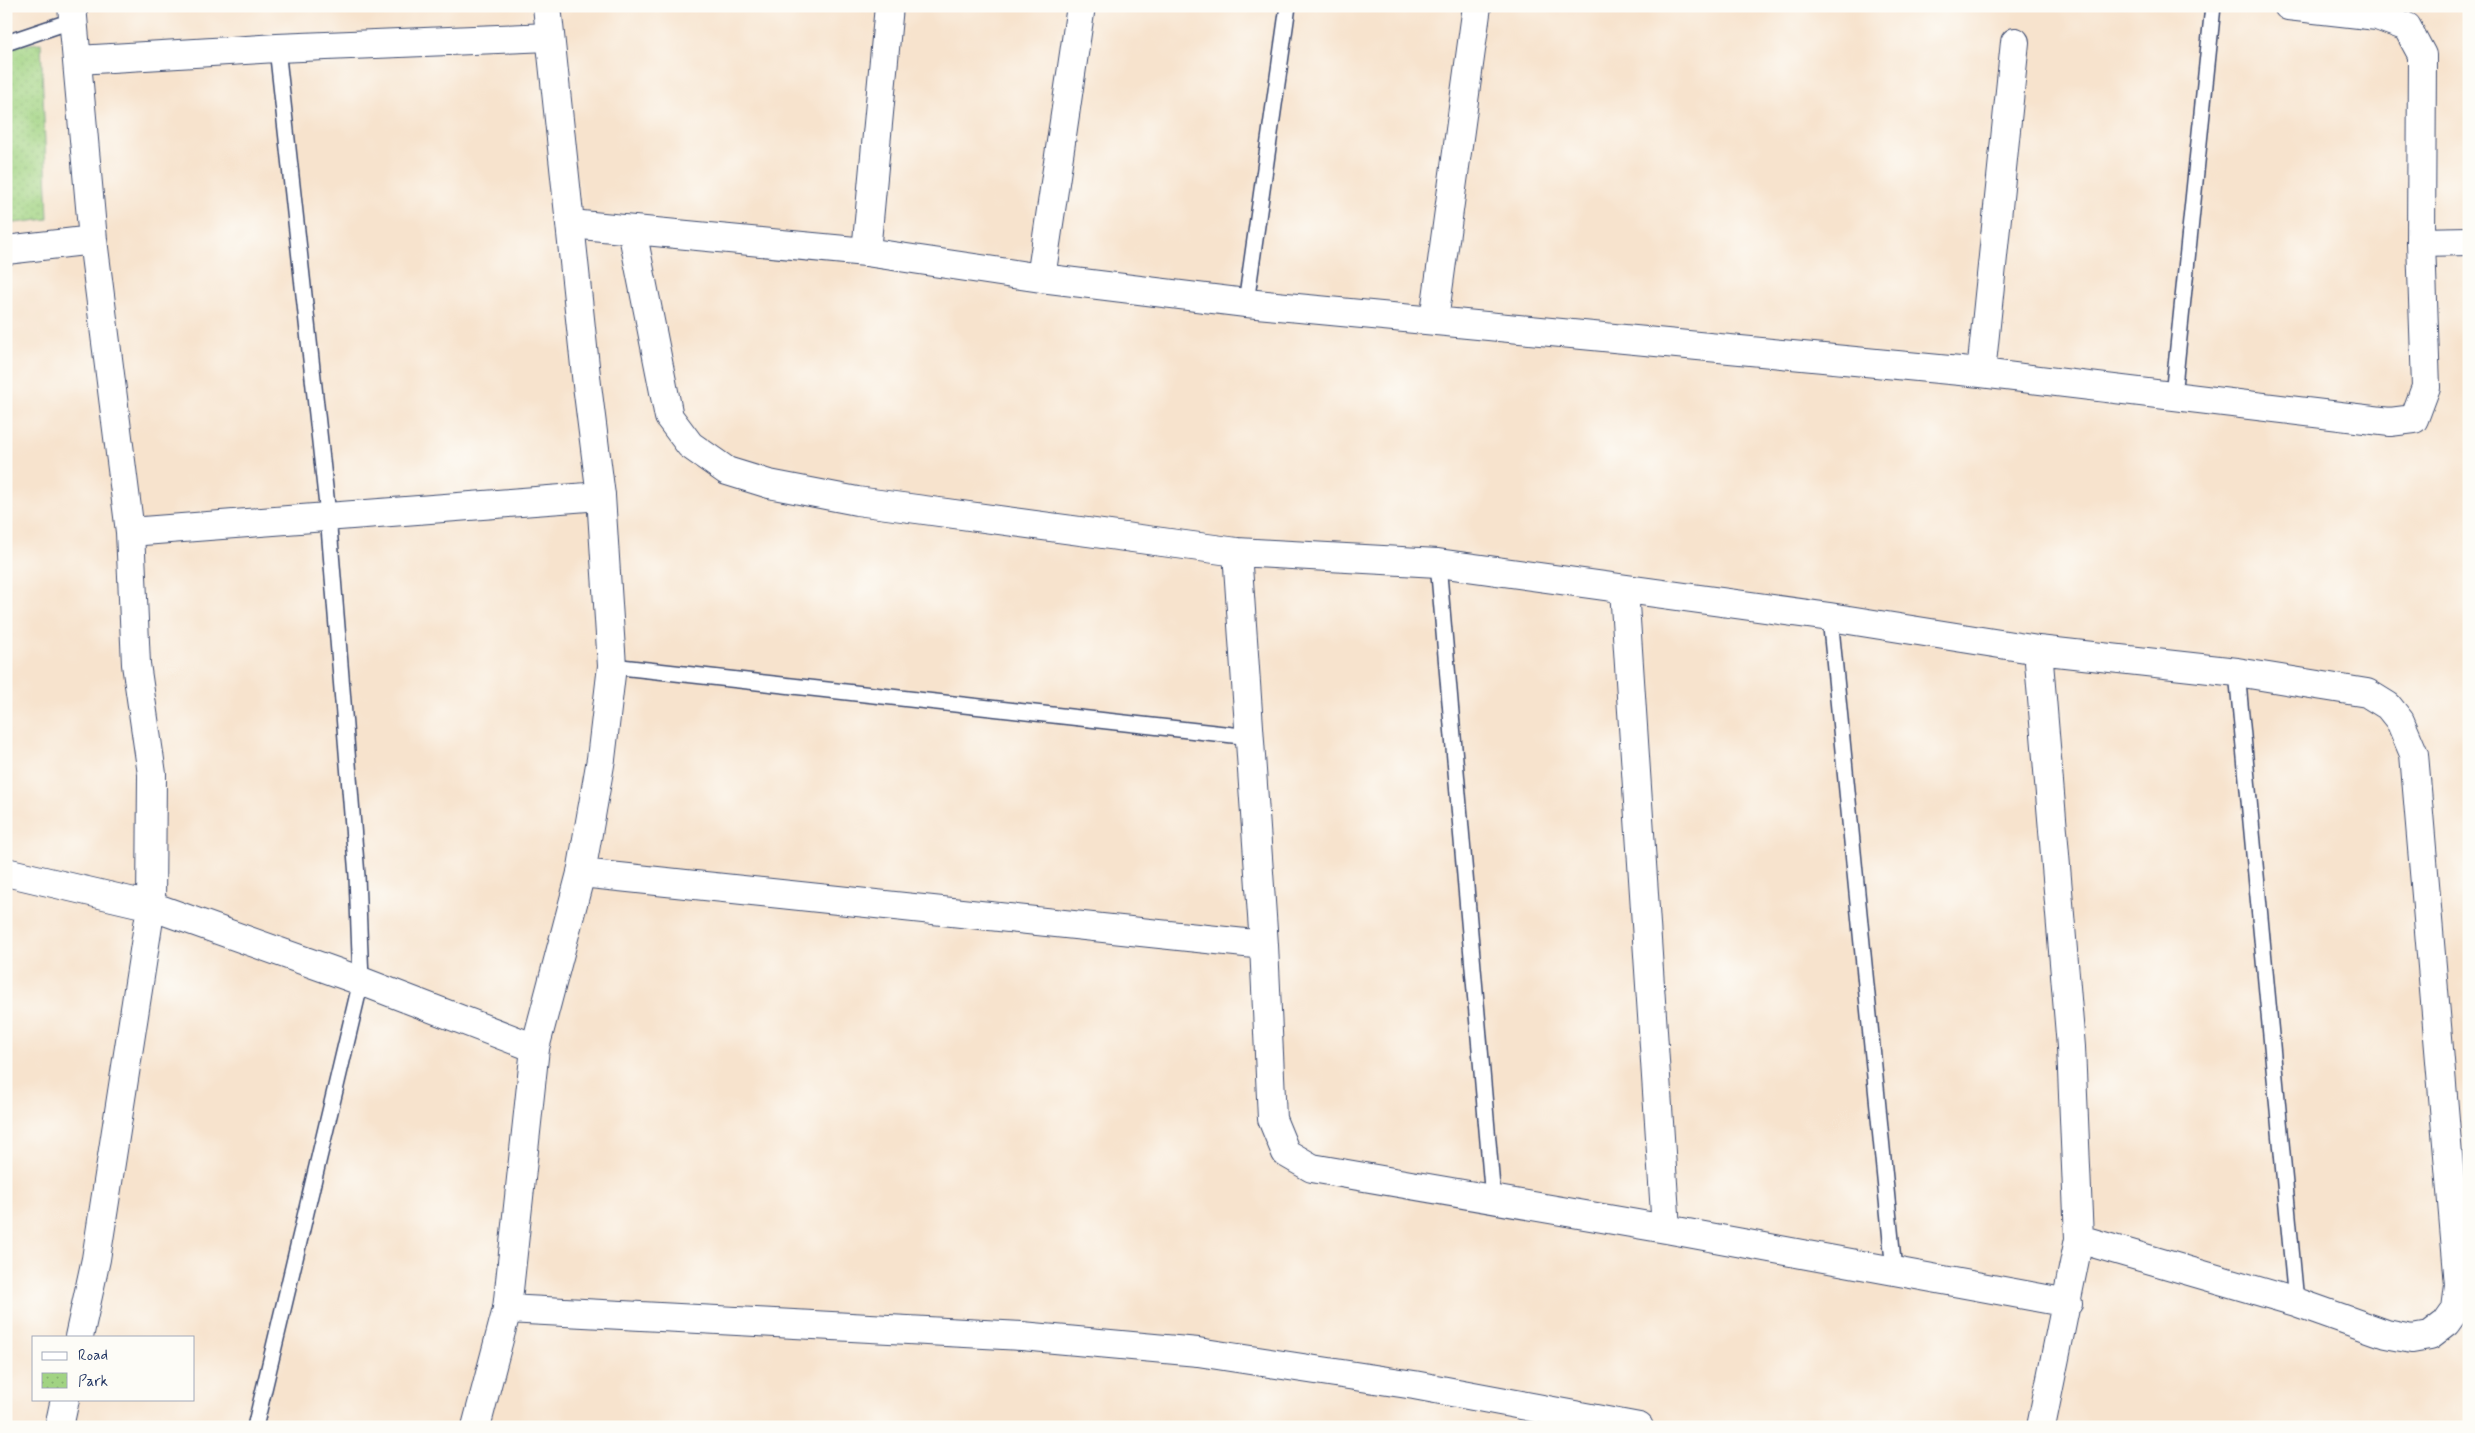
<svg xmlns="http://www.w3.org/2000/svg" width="2475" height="1433" viewBox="0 0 2475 1433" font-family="Mynerve,sans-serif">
  <defs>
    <pattern id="park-dots" width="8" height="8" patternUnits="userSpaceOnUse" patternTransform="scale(1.25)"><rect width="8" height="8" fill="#a1d382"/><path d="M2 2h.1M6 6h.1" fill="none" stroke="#8ab573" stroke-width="1.8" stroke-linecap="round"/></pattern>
  </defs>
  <rect width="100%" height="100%" fill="#fdfcf7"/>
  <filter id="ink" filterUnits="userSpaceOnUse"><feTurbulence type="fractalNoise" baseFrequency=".02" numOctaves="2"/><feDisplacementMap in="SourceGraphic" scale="10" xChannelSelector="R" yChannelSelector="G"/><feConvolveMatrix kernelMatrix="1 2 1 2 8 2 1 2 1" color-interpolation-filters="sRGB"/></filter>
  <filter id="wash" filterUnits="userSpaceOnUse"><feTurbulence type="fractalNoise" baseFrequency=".0096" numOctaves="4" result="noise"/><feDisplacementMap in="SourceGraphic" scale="20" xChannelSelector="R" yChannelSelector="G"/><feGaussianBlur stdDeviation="1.12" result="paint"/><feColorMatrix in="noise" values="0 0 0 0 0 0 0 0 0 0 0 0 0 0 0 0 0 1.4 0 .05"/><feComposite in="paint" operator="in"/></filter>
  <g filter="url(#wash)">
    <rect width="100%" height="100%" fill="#f7e3cd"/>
    <path fill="url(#park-dots)" stroke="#5e8170" d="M 41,43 L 48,219 L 6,224 L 6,46 Z"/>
  </g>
  <g filter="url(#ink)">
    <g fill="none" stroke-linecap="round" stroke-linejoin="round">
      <g stroke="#3c4a6f" stroke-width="18">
        <path id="service" d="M 6,43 L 74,20
          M 1246,303 L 1288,6
          M 2173,396 L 2213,6
          M 1438,563 L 1493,1199
          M 1830,617 L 1894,1271
          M 612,666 L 1251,737
          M 2237,672 L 2296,1302
          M 255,1427 L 361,981 L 357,876 L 328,515 L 277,48"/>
      </g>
      <g stroke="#3c4a6f" stroke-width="30">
        <path id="minor" d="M 72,6 L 93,240 L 130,532 L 136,664 L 152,774 L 151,906 L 96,1259 L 79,1337
          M 78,60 L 277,48 L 549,37
          M 571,224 L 866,252 L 1041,278 L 1246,303 L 1981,373 L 2390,422 L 2414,419 L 2426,387 L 2421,242 L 2422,55 L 2407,27 L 2377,16 L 2288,6
          M 632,230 L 669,417 L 690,445 L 727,471 L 769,484 L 857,501 L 1237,552 L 1438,563 L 1830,617 L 2038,650 L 2237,672 L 2367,693 L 2388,706 L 2400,721 L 2414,754 L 2459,1285 L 2456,1309 L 2446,1323 L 2429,1336 L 2412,1339 L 2386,1334 L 2296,1302 L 2079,1239
          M 2421,242 L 2469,241
          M 6,250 L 93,240
          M 866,252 L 889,6
          M 1041,278 L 1081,6
          M 1434,320 L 1477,6
          M 1981,373 L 2015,42
          M 130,532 L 601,496
          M 1237,552 L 1264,945 L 1272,1119 L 1286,1153 L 1312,1168 L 1666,1229 L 2068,1303
          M 1624,589 L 1666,1229
          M 2038,650 L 2071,1047 L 2079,1239 L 2041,1427
          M 6,872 L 151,906 L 361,981 L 535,1048
          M 581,873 L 1264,945
          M 507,1309 L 1022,1336 L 1198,1352 L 1414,1385 L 1639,1427
          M 59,1427 L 65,1399"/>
      </g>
      <g stroke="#3c4a6f" stroke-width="30">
        <path id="tertiary" d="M 476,1427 L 507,1309 L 535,1048 L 581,873 L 601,759 L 612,666 L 601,496 L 587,385 L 547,6"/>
      </g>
      <use href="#service" stroke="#fff" stroke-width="15"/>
      <use href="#minor" stroke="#fff" stroke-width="28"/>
      <use href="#tertiary" stroke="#fff" stroke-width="28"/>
    </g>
  </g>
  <rect width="2475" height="1433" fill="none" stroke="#fdfcf7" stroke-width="25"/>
  <rect x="32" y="1336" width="162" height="65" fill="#fdfcf7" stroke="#a3aaba"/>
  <rect x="42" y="1352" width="25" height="8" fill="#ffffff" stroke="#a3aaba"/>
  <text x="78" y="1360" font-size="15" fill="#1b2f5e">Road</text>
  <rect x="42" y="1373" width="25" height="15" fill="url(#park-dots)" stroke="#a3aaba"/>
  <text x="78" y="1386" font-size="15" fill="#1b2f5e">Park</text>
</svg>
